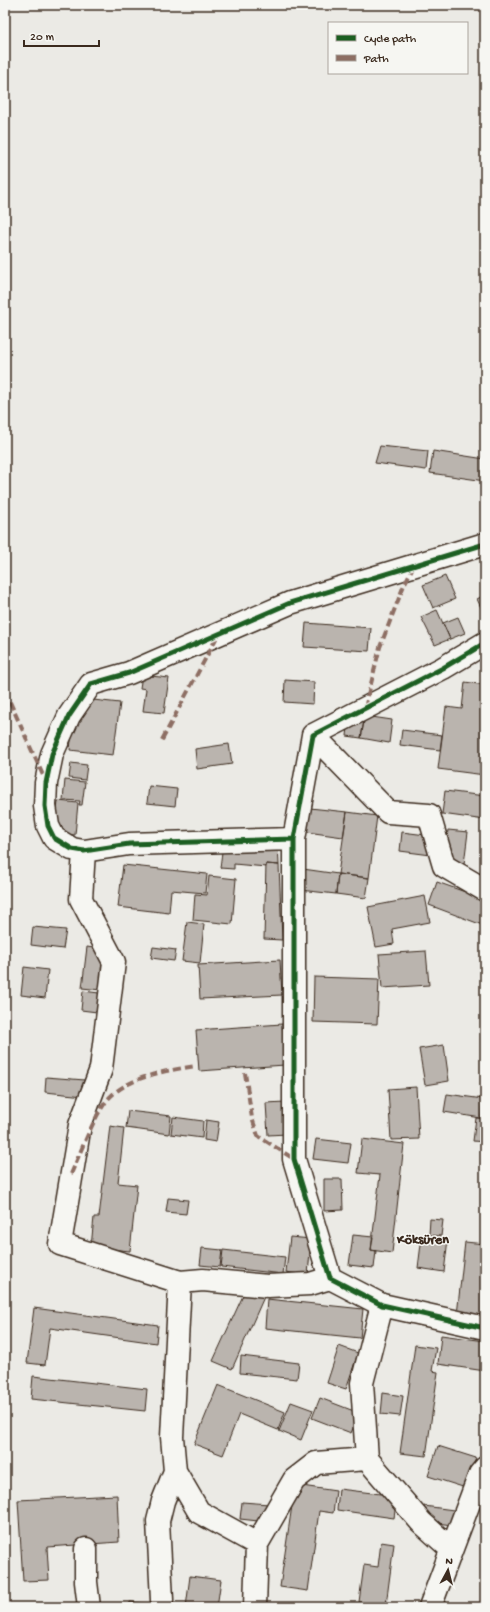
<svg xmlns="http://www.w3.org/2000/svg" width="490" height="1612" viewBox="0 0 490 1612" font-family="'Gochi Hand',sans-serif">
  <rect width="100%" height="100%" fill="#ebeae5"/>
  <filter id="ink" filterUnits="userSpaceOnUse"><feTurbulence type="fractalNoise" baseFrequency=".025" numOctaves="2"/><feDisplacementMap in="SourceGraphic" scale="8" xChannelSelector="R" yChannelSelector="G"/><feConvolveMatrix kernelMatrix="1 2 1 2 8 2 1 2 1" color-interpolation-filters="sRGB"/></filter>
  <g filter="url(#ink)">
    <path fill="#bab4ae" stroke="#3b2a1e" d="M 380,446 L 428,451 L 426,470 L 375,463 Z
      M 433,451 L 485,459 L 485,481 L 430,473 Z
      M 445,576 L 455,599 L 433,608 L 423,585 Z
      M 485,595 L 485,616 L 477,599 Z
      M 437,610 L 450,639 L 435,645 L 421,617 Z
      M 458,617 L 465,633 L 450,639 L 443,623 Z
      M 306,623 L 371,628 L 369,651 L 304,647 Z
      M 142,675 L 169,678 L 164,713 L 143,711 L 146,689 L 140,688 Z
      M 285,680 L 314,682 L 313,704 L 284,702 Z
      M 465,682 L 485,685 L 485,775 L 438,769 L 446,707 L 462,709 Z
      M 84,699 L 120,703 L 113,755 L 70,750 L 73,720 L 81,721 Z
      M 365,716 L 392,720 L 389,743 L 361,738 Z
      M 349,718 L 364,720 L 361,738 L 347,736 Z
      M 402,730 L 442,735 L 440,750 L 400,745 Z
      M 229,744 L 232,764 L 197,769 L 195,749 Z
      M 71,763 L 87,765 L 85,780 L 69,778 Z
      M 65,780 L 85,782 L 82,805 L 79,805 L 80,801 L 63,800 Z
      M 149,786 L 177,789 L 175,806 L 147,803 Z
      M 445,791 L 485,796 L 485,820 L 442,814 Z
      M 58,801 L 78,803 L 75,835 L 55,833 Z
      M 310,808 L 347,812 L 343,837 L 307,832 Z
      M 347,812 L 377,816 L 369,878 L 338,874 Z
      M 448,830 L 468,832 L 464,864 L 444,862 Z
      M 402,832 L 434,836 L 431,855 L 400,851 Z
      M 278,842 L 279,865 L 266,864 L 266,867 L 234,864 L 234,869 L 220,868 L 223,844 Z
      M 266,864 L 279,865 L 282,940 L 264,939 Z
      M 123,865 L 207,874 L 205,893 L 171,890 L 169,913 L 118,907 Z
      M 303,869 L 338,874 L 336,894 L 300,890 Z
      M 338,874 L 369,878 L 366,898 L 336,894 Z
      M 209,876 L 236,879 L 232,924 L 193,920 L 195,894 L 207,895 Z
      M 437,882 L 485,899 L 485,926 L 429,905 Z
      M 425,896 L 430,922 L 392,929 L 394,944 L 376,947 L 368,907 Z
      M 187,922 L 204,924 L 200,963 L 182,961 Z
      M 33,927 L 66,930 L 63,949 L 31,945 Z
      M 87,947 L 106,950 L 101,990 L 82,988 Z
      M 153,947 L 176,950 L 174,961 L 151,958 Z
      M 426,951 L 429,985 L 382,988 L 379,954 Z
      M 280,960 L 282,995 L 200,999 L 198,965 Z
      M 24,967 L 48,970 L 45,998 L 21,995 Z
      M 314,977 L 379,979 L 377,1024 L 313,1022 Z
      M 83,991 L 107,994 L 105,1013 L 81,1010 Z
      M 282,1024 L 285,1065 L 199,1071 L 196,1030 Z
      M 444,1045 L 449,1081 L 425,1085 L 419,1049 Z
      M 46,1077 L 85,1080 L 84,1096 L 45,1092 Z
      M 416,1087 L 419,1139 L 391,1140 L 388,1089 Z
      M 447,1094 L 483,1099 L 481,1118 L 444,1112 Z
      M 285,1102 L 287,1134 L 268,1135 L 266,1103 Z
      M 128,1111 L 171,1116 L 169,1134 L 126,1128 Z
      M 173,1117 L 203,1121 L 202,1138 L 171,1134 Z
      M 476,1118 L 485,1119 L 485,1142 L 473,1141 Z
      M 206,1120 L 219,1122 L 216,1142 L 204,1140 Z
      M 110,1126 L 124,1128 L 118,1183 L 137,1185 L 130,1251 L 91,1247 L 94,1217 L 99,1217 Z
      M 316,1139 L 351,1143 L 348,1163 L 313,1159 Z
      M 362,1139 L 404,1144 L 392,1253 L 371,1250 L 380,1175 L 358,1173 Z
      M 324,1179 L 342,1179 L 343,1210 L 324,1211 Z
      M 168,1198 L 188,1200 L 186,1214 L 166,1212 Z
      M 430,1219 L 443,1220 L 441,1236 L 429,1235 Z
      M 353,1235 L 373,1237 L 371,1250 L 376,1251 L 374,1268 L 349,1265 Z
      M 422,1236 L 448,1239 L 444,1272 L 418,1268 Z
      M 290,1237 L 311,1239 L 308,1275 L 286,1272 Z
      M 465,1242 L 485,1244 L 485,1318 L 457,1315 Z
      M 202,1248 L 222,1250 L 220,1267 L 200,1265 Z
      M 223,1250 L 285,1257 L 283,1274 L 221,1267 Z
      M 246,1289 L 264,1297 L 232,1369 L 213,1361 Z
      M 267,1299 L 363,1309 L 360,1338 L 265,1328 Z
      M 34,1308 L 158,1325 L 156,1343 L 50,1328 L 45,1365 L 27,1363 Z
      M 441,1335 L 485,1341 L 485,1371 L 438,1364 Z
      M 415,1345 L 436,1348 L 432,1371 L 438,1372 L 426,1456 L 400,1453 Z
      M 339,1346 L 358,1353 L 346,1389 L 327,1383 Z
      M 241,1356 L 299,1363 L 297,1379 L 240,1373 Z
      M 33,1376 L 147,1389 L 145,1411 L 31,1399 Z
      M 218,1385 L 285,1412 L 278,1430 L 239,1414 L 223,1455 L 194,1444 Z
      M 383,1393 L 403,1396 L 400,1416 L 381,1414 Z
      M 320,1398 L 359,1413 L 351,1433 L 312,1418 Z
      M 291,1402 L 313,1410 L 301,1440 L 279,1431 Z
      M 438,1446 L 476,1458 L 466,1488 L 428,1476 Z
      M 295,1485 L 336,1491 L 333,1513 L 319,1511 L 308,1591 L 280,1587 Z
      M 339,1489 L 397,1496 L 394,1518 L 337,1510 Z
      M 117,1495 L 119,1542 L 47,1547 L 49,1580 L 23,1581 L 18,1500 Z
      M 242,1502 L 269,1504 L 267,1522 L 240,1519 Z
      M 424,1506 L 461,1511 L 459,1526 L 423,1521 Z
      M 381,1542 L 394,1544 L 386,1605 L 359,1602 L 364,1565 L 378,1567 Z
      M 190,1576 L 221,1580 L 217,1607 L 186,1607 Z
      M 130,1602 L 174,1607 L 129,1607 Z"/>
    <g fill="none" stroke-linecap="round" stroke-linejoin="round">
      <g stroke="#3b2a1e" stroke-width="25">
        <path id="street" d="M 485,643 L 443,668 L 313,735 L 294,839 L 294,1159 L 330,1278 L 382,1305 L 485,1328
          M 313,735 L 388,812 L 429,815 L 444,866 L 485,890
          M 294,839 L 129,844 L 84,851 L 72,849 L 54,838 L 48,826 L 45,806 L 46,783 L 52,754 L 69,716 L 91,684 L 129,673 L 290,603 L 485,544
          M 84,851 L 81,899 L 114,962 L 101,1069 L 80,1125 L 60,1244 L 180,1282 L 203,1280 L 268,1286 L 310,1284 L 330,1278
          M 180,1282 L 172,1437 L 175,1471 L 199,1512 L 257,1544
          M 382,1305 L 362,1383 L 367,1459 L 421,1522 L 451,1549
          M 86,1549 L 86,1582 L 89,1607
          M 162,1600 L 158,1521 L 163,1501 L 175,1471
          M 255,1607 L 257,1544 L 294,1480 L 316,1463 L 367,1459
          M 430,1607 L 480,1474 L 485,1468"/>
      </g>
      <use href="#street" stroke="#f6f6f2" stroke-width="22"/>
      <path stroke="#8d6e63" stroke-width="4" stroke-dasharray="8 4" stroke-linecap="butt" d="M 5,691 L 46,782
        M 365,708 L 380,647 L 404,585 L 414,565
        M 162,740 L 218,635
        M 245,1073 L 252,1118 L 258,1136 L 294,1159
        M 71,1174 C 80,1154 96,1110 111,1096 C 132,1076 169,1070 196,1066"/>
      <g stroke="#f6f6f2" stroke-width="8">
        <path id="cycleway" d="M 485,643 L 443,668 L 313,735 L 294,839 L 294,1159 L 330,1278 L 382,1305 L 485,1328
          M 294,839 L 129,844 L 84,851 L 72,849 L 54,838 L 48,826 L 45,806 L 46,783 L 52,754 L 69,716 L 91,684 L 129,673 L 290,603 L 485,544"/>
      </g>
      <use href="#cycleway" stroke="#1b5e20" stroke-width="5"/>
    </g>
  </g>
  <g text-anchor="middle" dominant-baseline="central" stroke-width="3" stroke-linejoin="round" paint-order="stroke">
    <g font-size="14" font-weight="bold" fill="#3b2a1e" stroke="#f6f6f2">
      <text x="423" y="1240">Köksüren</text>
    </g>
  </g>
  <rect width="490" height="1612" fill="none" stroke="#f6f6f2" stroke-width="20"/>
  <rect x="10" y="10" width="470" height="1592" fill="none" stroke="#3b2a1e" stroke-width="1.5" filter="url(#ink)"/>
  <rect x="328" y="22" width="140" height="52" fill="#f6f6f2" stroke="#aba49d"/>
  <rect x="336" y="35" width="20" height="6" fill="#1b5e20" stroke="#aba49d"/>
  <text x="364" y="42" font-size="12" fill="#3b2a1e">Cycle path</text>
  <rect x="336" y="55" width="20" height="6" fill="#8d6e63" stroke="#aba49d"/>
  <text x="364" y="62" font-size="12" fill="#3b2a1e">Path</text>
  <g transform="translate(448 1570) rotate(7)" stroke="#f6f6f2" stroke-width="3" paint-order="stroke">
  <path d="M0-3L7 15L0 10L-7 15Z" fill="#3b2a1e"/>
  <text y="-6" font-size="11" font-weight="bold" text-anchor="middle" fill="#3b2a1e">N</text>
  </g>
  <path d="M24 40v6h75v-6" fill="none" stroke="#3b2a1e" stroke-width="2"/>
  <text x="30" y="40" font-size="12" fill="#3b2a1e" stroke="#f6f6f2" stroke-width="3" paint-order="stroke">20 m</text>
</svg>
